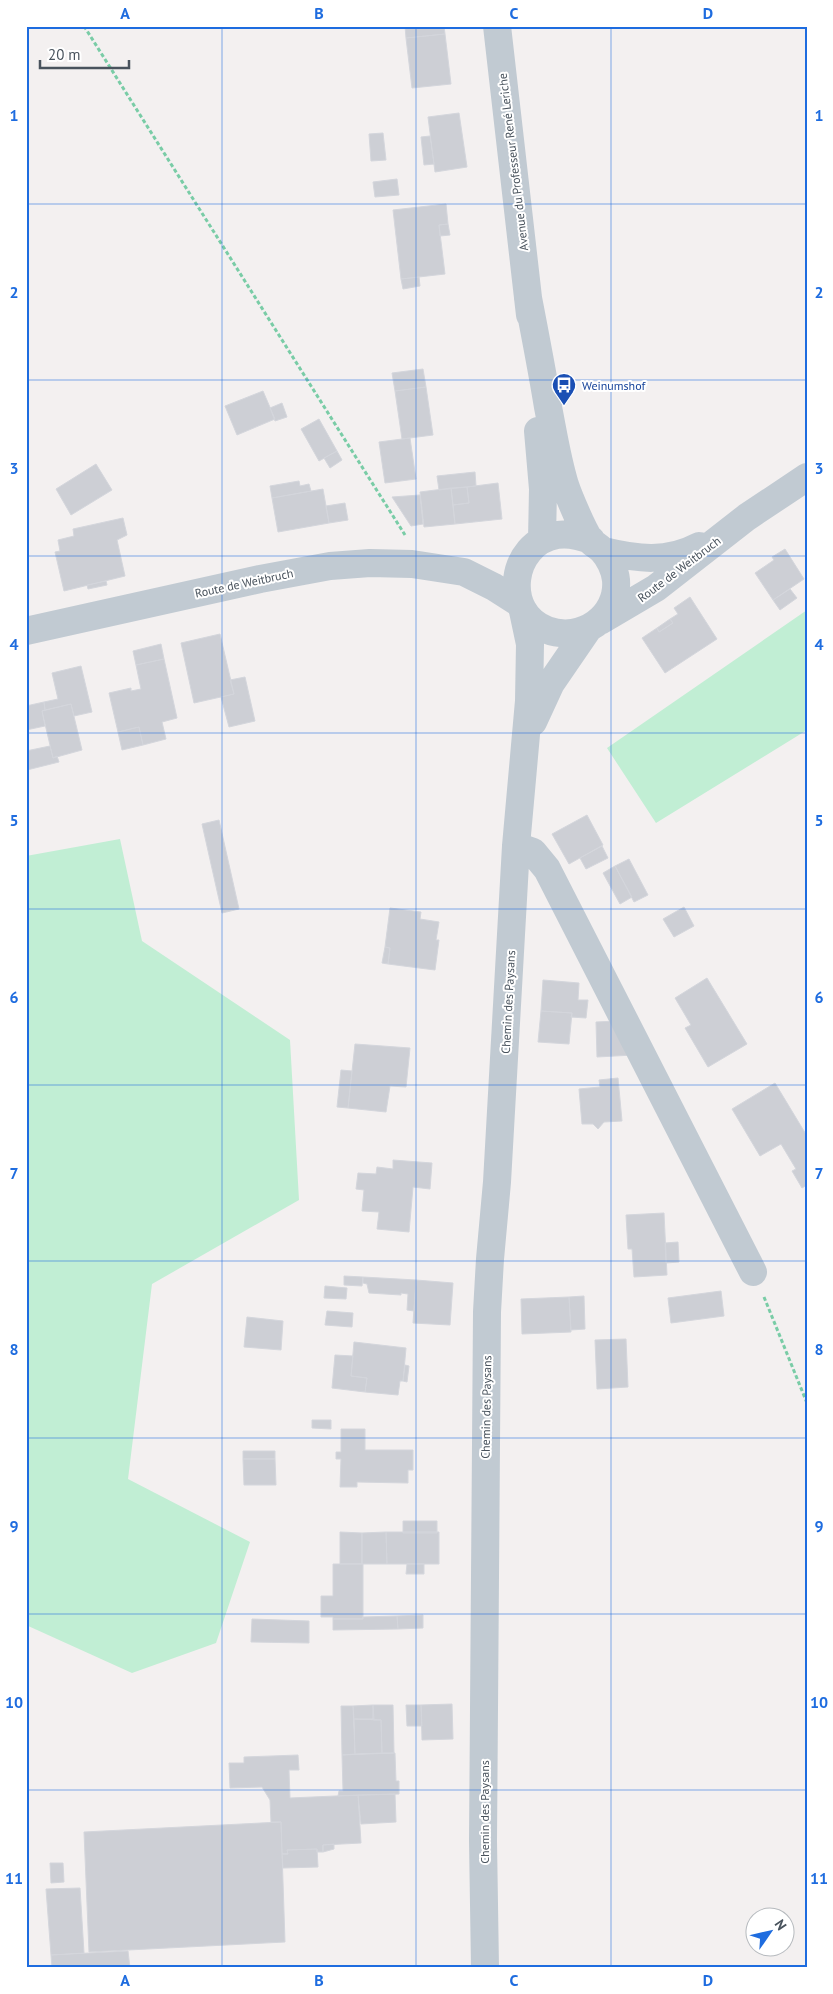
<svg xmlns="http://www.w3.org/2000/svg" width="833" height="1994" viewBox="0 0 833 1994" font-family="'PT Sans',sans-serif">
  <rect width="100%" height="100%" fill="#f3f0f0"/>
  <path fill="#c1eed4" d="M 807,610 L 807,730 L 656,823 L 607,748 Z
    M 120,839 L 142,941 L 290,1040 L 299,1200 L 152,1284 L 128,1479 L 250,1542 L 216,1643 L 132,1673 L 26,1625 L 26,856 Z"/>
  <path fill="#cdcfd5" stroke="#d4d6dc" d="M 405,26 L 444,26 L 445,34 L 406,38 Z
    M 445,34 L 451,84 L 412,88 L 406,38 Z
    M 459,113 L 467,167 L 435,172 L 428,117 Z
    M 383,133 L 386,160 L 371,161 L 369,134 Z
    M 430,136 L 434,164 L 424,165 L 421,137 Z
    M 397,179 L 399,195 L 375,197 L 373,182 Z
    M 446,204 L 448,224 L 439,225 L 445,274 L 401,279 L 393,210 Z
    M 448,224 L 450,235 L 440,236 L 439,225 Z
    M 419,277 L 420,286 L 403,289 L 401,279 Z
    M 423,369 L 426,387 L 395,391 L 392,373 Z
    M 426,387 L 433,435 L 402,439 L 395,391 Z
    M 263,391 L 275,419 L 237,435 L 225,406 Z
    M 282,403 L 287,417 L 275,421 L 270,408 Z
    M 319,419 L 337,451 L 319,461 L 301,429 Z
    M 410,438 L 416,479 L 385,483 L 379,442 Z
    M 337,451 L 342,460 L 330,468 L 324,458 Z
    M 96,464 L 112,490 L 71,515 L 56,489 Z
    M 475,472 L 476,486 L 439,490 L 437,476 Z
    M 299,481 L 300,486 L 309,484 L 311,491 L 272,498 L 270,486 Z
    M 498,483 L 502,519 L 455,524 L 453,505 L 469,503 L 467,487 Z
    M 467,487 L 469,503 L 453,505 L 451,488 Z
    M 451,488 L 455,524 L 424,527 L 420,492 Z
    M 323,489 L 329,523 L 278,532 L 272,498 Z
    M 420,495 L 423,524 L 411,526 L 392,497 Z
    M 345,503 L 348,520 L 329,523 L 326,506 Z
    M 123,518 L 127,535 L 117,540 L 125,576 L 64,591 L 55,552 L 60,551 L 58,540 L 74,536 L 73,529 Z
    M 785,549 L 804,579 L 773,600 L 755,573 L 774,560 L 772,557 Z
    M 106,581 L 107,585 L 88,589 L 87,585 Z
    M 790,589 L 797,598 L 780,610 L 773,600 Z
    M 690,597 L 717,639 L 665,673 L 642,638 L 657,628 L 659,632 L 673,623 L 670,619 L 678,614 L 674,608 Z
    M 670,619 L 673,623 L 659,632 L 657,628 Z
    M 220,634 L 234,694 L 194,703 L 181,643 Z
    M 161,644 L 164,659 L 136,665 L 133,651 Z
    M 164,659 L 177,718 L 162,722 L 166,739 L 143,745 L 139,727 L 118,732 L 109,693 L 131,688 L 131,691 L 141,689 L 136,665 Z
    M 81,666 L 92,712 L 74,716 L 71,704 L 45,710 L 44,702 L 58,699 L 52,673 Z
    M 245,677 L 255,721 L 229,727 L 221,697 L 234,694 L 230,680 Z
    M 44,702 L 45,710 L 42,711 L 45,726 L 26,730 L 26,706 Z
    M 71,704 L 82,750 L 53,758 L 42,711 Z
    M 139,727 L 143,745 L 122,750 L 118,732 Z
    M 50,746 L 53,758 L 57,756 L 59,762 L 27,770 L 26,751 Z
    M 587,815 L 603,845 L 569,864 L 552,834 Z
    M 219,820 L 239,909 L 222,913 L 202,824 Z
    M 602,846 L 608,858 L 586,869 L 580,858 Z
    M 629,859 L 648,895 L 634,902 L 615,866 Z
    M 615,866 L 632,897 L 620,904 L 603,873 Z
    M 684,907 L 694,926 L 674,937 L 663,919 Z
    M 390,908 L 421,912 L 420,919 L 439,922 L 436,940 L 439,940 L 435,970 L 388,964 L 390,948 L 385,947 Z
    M 385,947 L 390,948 L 388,964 L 382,963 Z
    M 707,978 L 747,1044 L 708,1067 L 685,1028 L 691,1025 L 675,998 Z
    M 543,980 L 579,983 L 578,1000 L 588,1000 L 586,1018 L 571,1017 L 572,1013 L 541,1011 Z
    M 541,1011 L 572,1013 L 569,1044 L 538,1042 Z
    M 617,1021 L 633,1055 L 597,1057 L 596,1022 Z
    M 355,1044 L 410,1048 L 406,1087 L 390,1086 L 386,1112 L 348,1108 Z
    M 341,1070 L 352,1071 L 348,1108 L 337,1107 Z
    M 618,1078 L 622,1121 L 604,1122 L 598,1129 L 593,1124 L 582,1124 L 579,1089 L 600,1087 L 599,1080 Z
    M 775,1083 L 807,1136 L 807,1185 L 802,1188 L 792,1171 L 796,1169 L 781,1144 L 760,1156 L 732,1109 Z
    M 393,1160 L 432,1163 L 430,1189 L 413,1187 L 409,1232 L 377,1229 L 379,1212 L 362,1211 L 364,1190 L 356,1189 L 358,1173 L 376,1174 L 377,1167 L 393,1169 Z
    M 664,1213 L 667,1275 L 634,1277 L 632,1249 L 628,1249 L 626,1215 Z
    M 678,1242 L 679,1262 L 666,1263 L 665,1243 Z
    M 344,1276 L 363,1277 L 362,1286 L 344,1285 Z
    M 363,1277 L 416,1280 L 414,1311 L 407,1310 L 408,1294 L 401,1293 L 401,1295 L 369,1293 L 367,1284 L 363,1283 Z
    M 416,1280 L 453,1283 L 450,1325 L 413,1323 Z
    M 325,1286 L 347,1288 L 346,1299 L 324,1298 Z
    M 721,1291 L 724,1316 L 671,1323 L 668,1298 Z
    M 584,1296 L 585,1329 L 571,1330 L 569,1297 Z
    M 569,1297 L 571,1332 L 522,1334 L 521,1299 Z
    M 327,1311 L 353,1313 L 352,1327 L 325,1325 Z
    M 247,1317 L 283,1321 L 281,1350 L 244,1347 Z
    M 626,1339 L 628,1387 L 597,1389 L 595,1340 Z
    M 354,1342 L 406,1348 L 403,1381 L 400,1381 L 398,1395 L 365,1392 L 367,1378 L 351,1376 Z
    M 335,1355 L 353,1356 L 351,1376 L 367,1378 L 365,1392 L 332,1388 Z
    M 405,1365 L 409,1366 L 407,1382 L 403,1381 Z
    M 312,1420 L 331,1420 L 331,1429 L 312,1428 Z
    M 341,1429 L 365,1429 L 365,1450 L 413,1450 L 413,1470 L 408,1470 L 408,1483 L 357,1482 L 357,1487 L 340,1487 L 341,1459 L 336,1459 L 336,1452 L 341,1452 Z
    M 243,1451 L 275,1451 L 275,1459 L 243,1459 Z
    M 243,1459 L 275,1459 L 276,1485 L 244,1485 Z
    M 403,1521 L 437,1521 L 437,1533 L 403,1533 Z
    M 340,1532 L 362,1533 L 362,1564 L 340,1564 Z
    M 386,1532 L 439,1532 L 439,1564 L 387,1564 Z
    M 386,1532 L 387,1564 L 362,1564 L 362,1533 Z
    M 333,1564 L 363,1564 L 363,1619 L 333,1619 L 333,1617 L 321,1617 L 321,1596 L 333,1596 Z
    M 407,1564 L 424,1564 L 424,1574 L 406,1574 Z
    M 423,1615 L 423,1628 L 398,1629 L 397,1616 Z
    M 397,1616 L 398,1629 L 333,1630 L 333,1619 L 363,1619 L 363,1617 Z
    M 252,1619 L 309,1621 L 309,1643 L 251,1642 Z
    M 452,1704 L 453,1739 L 422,1740 L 421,1705 Z
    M 373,1705 L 374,1719 L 354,1719 L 353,1706 Z
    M 373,1705 L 393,1705 L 394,1753 L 382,1753 L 381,1720 L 373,1720 Z
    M 406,1705 L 421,1705 L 422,1726 L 407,1726 Z
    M 341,1706 L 353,1706 L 355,1754 L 342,1755 Z
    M 354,1719 L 381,1720 L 382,1753 L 355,1754 Z
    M 395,1753 L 396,1781 L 399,1781 L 399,1794 L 338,1796 L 339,1791 L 343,1791 L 342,1755 Z
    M 298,1755 L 299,1770 L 289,1770 L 290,1798 L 358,1795 L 361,1843 L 323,1845 L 323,1852 L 317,1852 L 317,1849 L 287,1850 L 288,1854 L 282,1854 L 281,1822 L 271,1822 L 270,1800 L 262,1787 L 230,1788 L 229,1763 L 244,1763 L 244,1757 Z
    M 395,1794 L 396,1822 L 361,1824 L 358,1795 Z
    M 281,1822 L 285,1942 L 89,1952 L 84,1832 Z
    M 334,1844 L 334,1849 L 323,1852 L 323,1845 Z
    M 317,1849 L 318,1867 L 283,1868 L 282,1854 L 288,1854 L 287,1850 Z
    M 50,1863 L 63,1863 L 64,1882 L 51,1883 Z
    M 80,1888 L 84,1953 L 51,1955 L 46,1889 Z
    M 128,1951 L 130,1968 L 52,1968 L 51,1955 Z"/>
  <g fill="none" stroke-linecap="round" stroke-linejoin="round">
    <path stroke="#79cca6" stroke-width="3" stroke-dasharray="4 2.5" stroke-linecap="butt" d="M 84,26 L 405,535
      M 764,1297 L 807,1403"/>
    <path stroke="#c1cad2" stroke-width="28" d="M 497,26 L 530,315
      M 528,298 C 535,334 542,370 548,407 C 553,432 557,459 565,485 C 569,497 583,530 590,540 C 593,544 598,546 602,550 C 609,557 615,570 616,580 C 619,617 581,643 547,630 C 501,613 510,543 557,535 C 569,533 580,536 591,540
      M 538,431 L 543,489 L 542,540
      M 604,551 C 637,559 667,563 699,546
      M 600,621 L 656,588 L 747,517 L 807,477
      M 26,631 L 260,579 L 330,566 L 370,563 L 412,564 L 464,572 L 494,587 L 519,603
      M 533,722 L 551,683 L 588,629
      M 516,846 L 533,852 L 547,869 L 753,1272
      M 485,1968 L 483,1841 L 487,1312 L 490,1259 L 497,1182 L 516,846 L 529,701 L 530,644 L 523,611"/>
  </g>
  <path fill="none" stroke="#1e6cdf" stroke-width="1" stroke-opacity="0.55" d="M 222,26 L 222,1968M 416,26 L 416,1968M 611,26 L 611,1968M 26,204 L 807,204M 26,380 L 807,380M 26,556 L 807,556M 26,733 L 807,733M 26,909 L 807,909M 26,1085 L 807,1085M 26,1261 L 807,1261M 26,1438 L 807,1438M 26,1614 L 807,1614M 26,1790 L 807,1790"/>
  <defs>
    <g id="bus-pin" transform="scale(1.25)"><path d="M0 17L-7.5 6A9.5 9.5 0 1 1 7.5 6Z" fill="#1a4fb4" stroke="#fff"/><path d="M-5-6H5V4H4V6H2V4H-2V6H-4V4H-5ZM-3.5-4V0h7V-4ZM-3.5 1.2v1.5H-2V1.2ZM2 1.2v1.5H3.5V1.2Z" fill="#fff"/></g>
  </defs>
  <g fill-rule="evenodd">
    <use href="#bus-pin" x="564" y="385"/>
  </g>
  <g text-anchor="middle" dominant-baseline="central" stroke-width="4" stroke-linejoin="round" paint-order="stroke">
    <g font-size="12" fill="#49535d" stroke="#fff">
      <text transform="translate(513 162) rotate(-97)">Avenue du Professeur René Leriche</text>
      <text transform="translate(679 569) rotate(-37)">Route de Weitbruch</text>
      <text transform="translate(244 583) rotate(-12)">Route de Weitbruch</text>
      <text transform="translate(508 1002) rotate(-87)">Chemin des Paysans</text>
      <text transform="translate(486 1407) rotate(-89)">Chemin des Paysans</text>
      <text transform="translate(484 1812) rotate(-90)">Chemin des Paysans</text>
    </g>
    <g font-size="12" fill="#164399" stroke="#fff" text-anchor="start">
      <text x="582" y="385">Weinumshof</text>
    </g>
  </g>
  <rect width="833" height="1994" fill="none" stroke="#ffffff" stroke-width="55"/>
  <g transform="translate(770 1932) rotate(56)"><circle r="24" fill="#ffffff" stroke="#b6babe"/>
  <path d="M0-4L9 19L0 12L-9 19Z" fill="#1e6cdf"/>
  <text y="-8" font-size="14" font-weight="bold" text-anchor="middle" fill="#49535d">N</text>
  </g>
  <path d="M40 60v8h89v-8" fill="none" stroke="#49535d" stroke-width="2.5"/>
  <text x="48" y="60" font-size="15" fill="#49535d" stroke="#ffffff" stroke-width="4" paint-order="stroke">20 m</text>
  <rect x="28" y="28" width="778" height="1938" fill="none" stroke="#1e6cdf" stroke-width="2"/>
  <g font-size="16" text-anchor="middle" font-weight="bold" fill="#1e6cdf">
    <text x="125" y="19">A</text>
    <text x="319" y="19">B</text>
    <text x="514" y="19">C</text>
    <text x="708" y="19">D</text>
    <text x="14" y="121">1</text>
    <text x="819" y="121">1</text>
    <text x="14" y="298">2</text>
    <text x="819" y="298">2</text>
    <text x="14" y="474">3</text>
    <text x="819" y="474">3</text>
    <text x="14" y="650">4</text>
    <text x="819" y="650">4</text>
    <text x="14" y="826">5</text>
    <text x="819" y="826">5</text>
    <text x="14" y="1003">6</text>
    <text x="819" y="1003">6</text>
    <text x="14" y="1179">7</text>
    <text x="819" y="1179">7</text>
    <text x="14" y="1355">8</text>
    <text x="819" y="1355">8</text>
    <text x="14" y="1532">9</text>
    <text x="819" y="1532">9</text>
    <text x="14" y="1708">10</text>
    <text x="819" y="1708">10</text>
    <text x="14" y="1884">11</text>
    <text x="819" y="1884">11</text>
    <text x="125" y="1986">A</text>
    <text x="319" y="1986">B</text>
    <text x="514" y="1986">C</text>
    <text x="708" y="1986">D</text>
  </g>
</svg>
